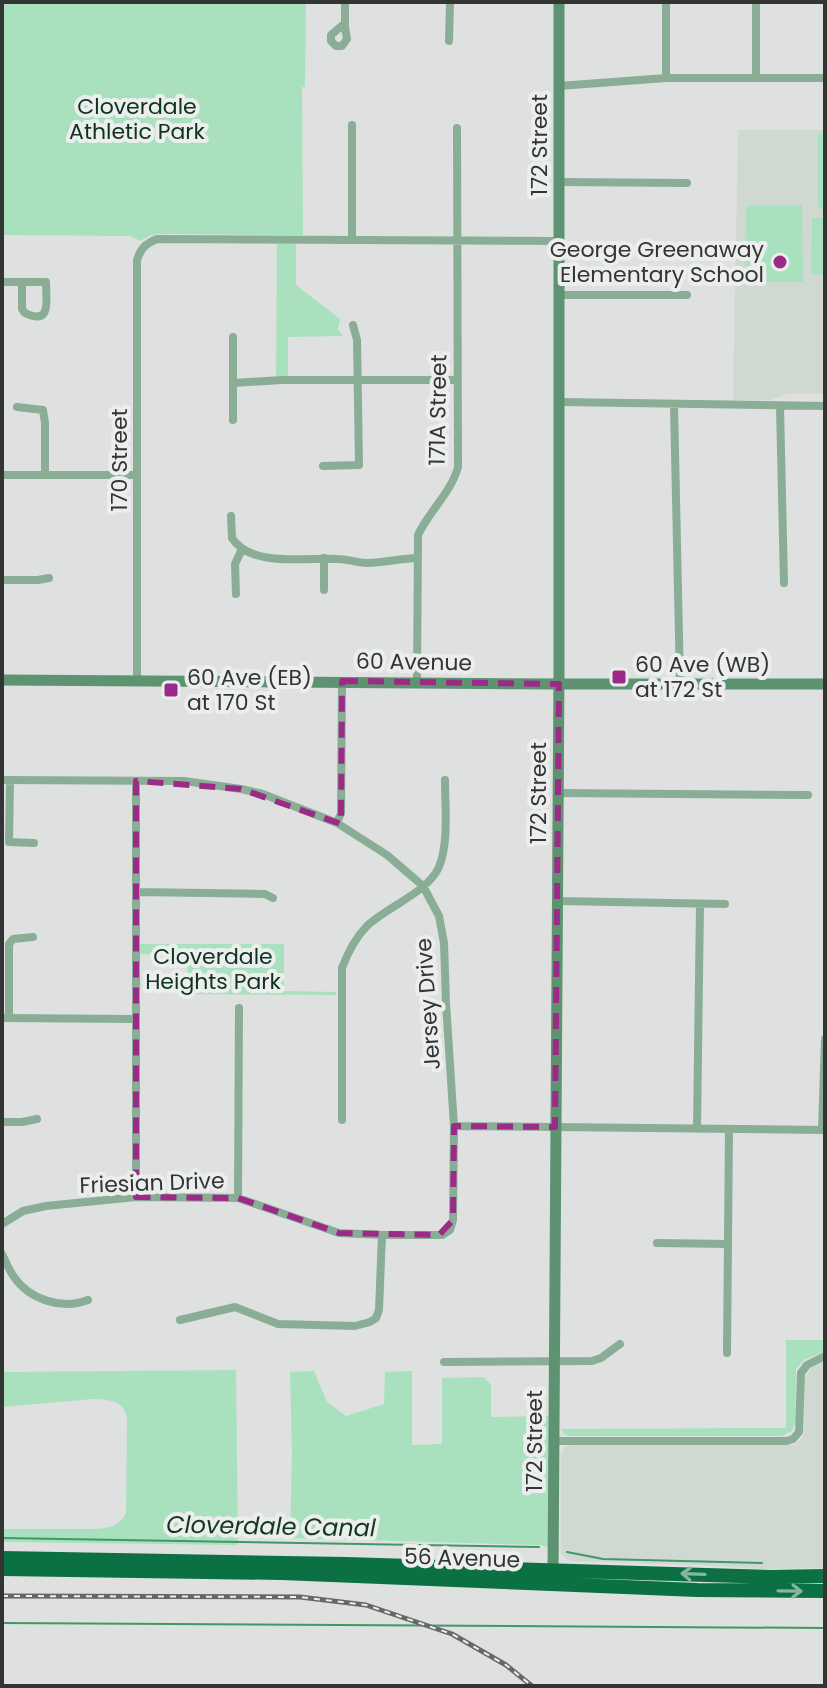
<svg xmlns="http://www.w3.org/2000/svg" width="827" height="1688" viewBox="0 0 827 1688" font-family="Poppins,sans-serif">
  <rect width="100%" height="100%" fill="#dee1df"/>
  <path fill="#cfd9d2" d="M 738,130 L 825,130 L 825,394 L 787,394 L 771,400 L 733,400 Z
    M 825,1361 L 825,1568 L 761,1569 L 700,1565 L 573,1561 L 565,1558 L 561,1553 L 561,1455 L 564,1448 L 570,1445 L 794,1445 L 801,1439 L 804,1434 L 805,1378 L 811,1368 Z"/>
  <path fill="#a9e1be" d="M 2,2 L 306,2 L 305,87 L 302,87 L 303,235 L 157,234 L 149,236 L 141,241 L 130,236 L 2,235 Z
    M 818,134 L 825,134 L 825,212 L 818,206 Z
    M 802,205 L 803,282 L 747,282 L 746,206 Z
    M 812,218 L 825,218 L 825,275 L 811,274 Z
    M 277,244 L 296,244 L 296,285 L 340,319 L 338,329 L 343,336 L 288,337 L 288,376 L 276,376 Z
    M 140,944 L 284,944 L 284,991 L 336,992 L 336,995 L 188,994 L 187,955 L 140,954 Z
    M 786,1340 L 825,1340 L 825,1351 L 804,1360 L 796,1369 L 795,1423 L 792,1431 L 782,1436 L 573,1436 C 567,1436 563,1435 561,1429 L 786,1428 Z
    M 236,1370 L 238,1545 L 2,1542 L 2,1529 L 96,1529 C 109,1528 120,1526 126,1513 L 127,1418 C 124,1400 109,1400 93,1399 L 2,1407 L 2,1372 Z
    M 314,1371 L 327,1402 L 346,1416 L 384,1404 L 385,1372 L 412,1371 L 412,1445 L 442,1444 L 442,1378 L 484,1377 L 491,1385 L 491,1417 L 550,1416 L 549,1538 L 548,1547 L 540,1545 L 290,1538 L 292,1452 L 290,1372 Z"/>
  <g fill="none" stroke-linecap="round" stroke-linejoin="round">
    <path stroke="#409767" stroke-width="2" d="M 2,1538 L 539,1547
      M 567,1552 L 603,1559 L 762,1563
      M 2,1623 L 825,1628"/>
    <path stroke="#8aad96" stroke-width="8" d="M 756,2 L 756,78
      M 345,23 L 331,35 L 331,41 L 336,46 L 342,46 L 347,39 L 345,27 L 345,2
      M 449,41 L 450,2
      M 666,78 L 666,2
      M 559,86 L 666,78 L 825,78
      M 352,125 L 352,240
      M 560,182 L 687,183
      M 2,282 L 46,282 C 46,300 52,326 25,313 L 22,309 L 22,282
      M 560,295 L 687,295
      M 233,383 L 282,380 L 457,380
      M 560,402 L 825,406
      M 674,405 L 680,683
      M 780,406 L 784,583
      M 17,407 L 43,410 L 45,423 L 45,474
      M 233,420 L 233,337
      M 323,466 L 359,465 L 357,340 L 353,325
      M 2,475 L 137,475
      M 231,516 L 232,538 C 251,568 306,557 337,559 C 348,559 358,563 368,563 C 385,563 400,558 418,558
      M 2,580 L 38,580 L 49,578
      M 324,590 L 324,558
      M 236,594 L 235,564 L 242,549
      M 137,680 L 137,260 C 141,248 145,244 157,239 L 560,241
      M 417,682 L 418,535 C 429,511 451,493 458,467 L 457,128
      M 2,780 L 184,781 L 241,789 L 263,794 L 337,823 L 387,855 L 423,886 L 439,916 L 444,943 L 446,1003 L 454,1126 L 453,1220 L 450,1230 L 442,1235 L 382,1235 L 339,1233 L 238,1198 L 136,1197 L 46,1206 L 23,1211 L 2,1224
      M 10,780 L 9,842 L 34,843
      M 558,793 L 808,795
      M 337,823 L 341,813 L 342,681
      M 136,892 L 265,894 L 273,898
      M 557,901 L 725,904
      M 2,1018 L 135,1019
      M 9,1018 L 9,944 L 13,939 L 33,937
      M 342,1120 L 342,968 C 348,952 355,938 367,926 C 387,907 428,892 439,867 C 449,843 445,806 445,780
      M 2,1122 L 22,1122 L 37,1119
      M 454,1126 L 825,1130
      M 697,1129 L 700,904
      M 822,1130 L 825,1039
      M 136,1197 L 136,781
      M 238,1198 L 239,1008
      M 657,1243 L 728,1244
      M 2,1254 C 6,1262 9,1270 14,1277 C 30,1300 62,1310 88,1300
      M 180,1320 L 235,1307 L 278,1324 L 355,1326 L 370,1322 L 376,1318 L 379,1310 L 382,1235
      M 727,1353 L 729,1129
      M 444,1362 L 592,1361 L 601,1358 L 620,1344
      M 555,1441 L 787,1441 L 793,1439 L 799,1432 L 801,1373 L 807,1365 L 825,1356"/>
    <path stroke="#5e9372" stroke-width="11" d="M 2,680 L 559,684 L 825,684
      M 553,1577 L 559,674 L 559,2"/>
    <path stroke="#0b7042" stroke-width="14" d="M 2,1558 L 346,1564 L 771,1577 L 825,1576
      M 2,1569 L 282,1573 L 697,1590 L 825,1591"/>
    <g stroke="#666867" stroke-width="5">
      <path id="rail" d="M 2,1596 L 300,1597 L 366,1605 L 452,1634 L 506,1665 L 532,1686"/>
    </g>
    <use href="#rail" stroke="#ebeeec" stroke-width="2" stroke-dasharray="6" stroke-linecap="butt"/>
  </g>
  <defs><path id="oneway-shaft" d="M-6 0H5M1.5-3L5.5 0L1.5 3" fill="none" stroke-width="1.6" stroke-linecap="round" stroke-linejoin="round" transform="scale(2)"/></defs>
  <g stroke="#86b5a0">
    <use href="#oneway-shaft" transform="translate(693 1574) rotate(-178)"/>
    <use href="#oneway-shaft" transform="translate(790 1591) rotate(1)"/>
  </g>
  <path fill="none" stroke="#9c2a87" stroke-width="6" stroke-dasharray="16 10" stroke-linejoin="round" d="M 342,681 L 559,684 L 555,1127 L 454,1126 L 453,1220 L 439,1235 L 339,1233 L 238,1198 L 136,1197 L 136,781 L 241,789 L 341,824 Z"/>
  <g fill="#9c2a87" stroke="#ebeeec" stroke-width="3">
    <circle cx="780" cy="262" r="8"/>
    <rect x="611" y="669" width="16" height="16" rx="4"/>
    <rect x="163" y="682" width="16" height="16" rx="4"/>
  </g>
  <g text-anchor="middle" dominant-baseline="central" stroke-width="8" stroke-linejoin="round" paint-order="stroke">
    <g font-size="22" fill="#0e331f" stroke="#ebeeec">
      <text x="137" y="106">Cloverdale<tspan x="137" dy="25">Athletic Park</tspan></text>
      <text x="213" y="956">Cloverdale<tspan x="213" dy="25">Heights Park</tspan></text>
    </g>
    <g font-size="22" fill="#333534" stroke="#ebeeec">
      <text transform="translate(539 145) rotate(-90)">172 Street</text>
      <text transform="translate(438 410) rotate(-89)">171A Street</text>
      <text transform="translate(119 460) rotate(-90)">170 Street</text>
      <text transform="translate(414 662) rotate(1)">60 Avenue</text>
      <text transform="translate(538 793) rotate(-90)">172 Street</text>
      <text transform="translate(428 1004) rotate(-94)">Jersey Drive</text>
      <text transform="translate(152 1183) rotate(-2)">Friesian Drive</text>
      <text transform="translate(534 1441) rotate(-90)">172 Street</text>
      <text transform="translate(462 1558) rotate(2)">56 Avenue</text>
    </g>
    <g font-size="22" fill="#333534" stroke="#ebeeec" text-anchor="start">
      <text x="764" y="249" text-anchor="end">George Greenaway<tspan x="764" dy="25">Elementary School</tspan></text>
      <text x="635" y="664">60 Ave (WB)<tspan x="635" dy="25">at 172 St</tspan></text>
      <text x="187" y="677">60 Ave (EB)<tspan x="187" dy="25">at 170 St</tspan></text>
    </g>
    <g font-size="24" font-style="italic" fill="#123723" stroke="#ebeeec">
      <text transform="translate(271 1526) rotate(1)">Cloverdale Canal</text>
    </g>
  </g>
  <rect width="827" height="1688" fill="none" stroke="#333534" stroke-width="8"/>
</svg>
